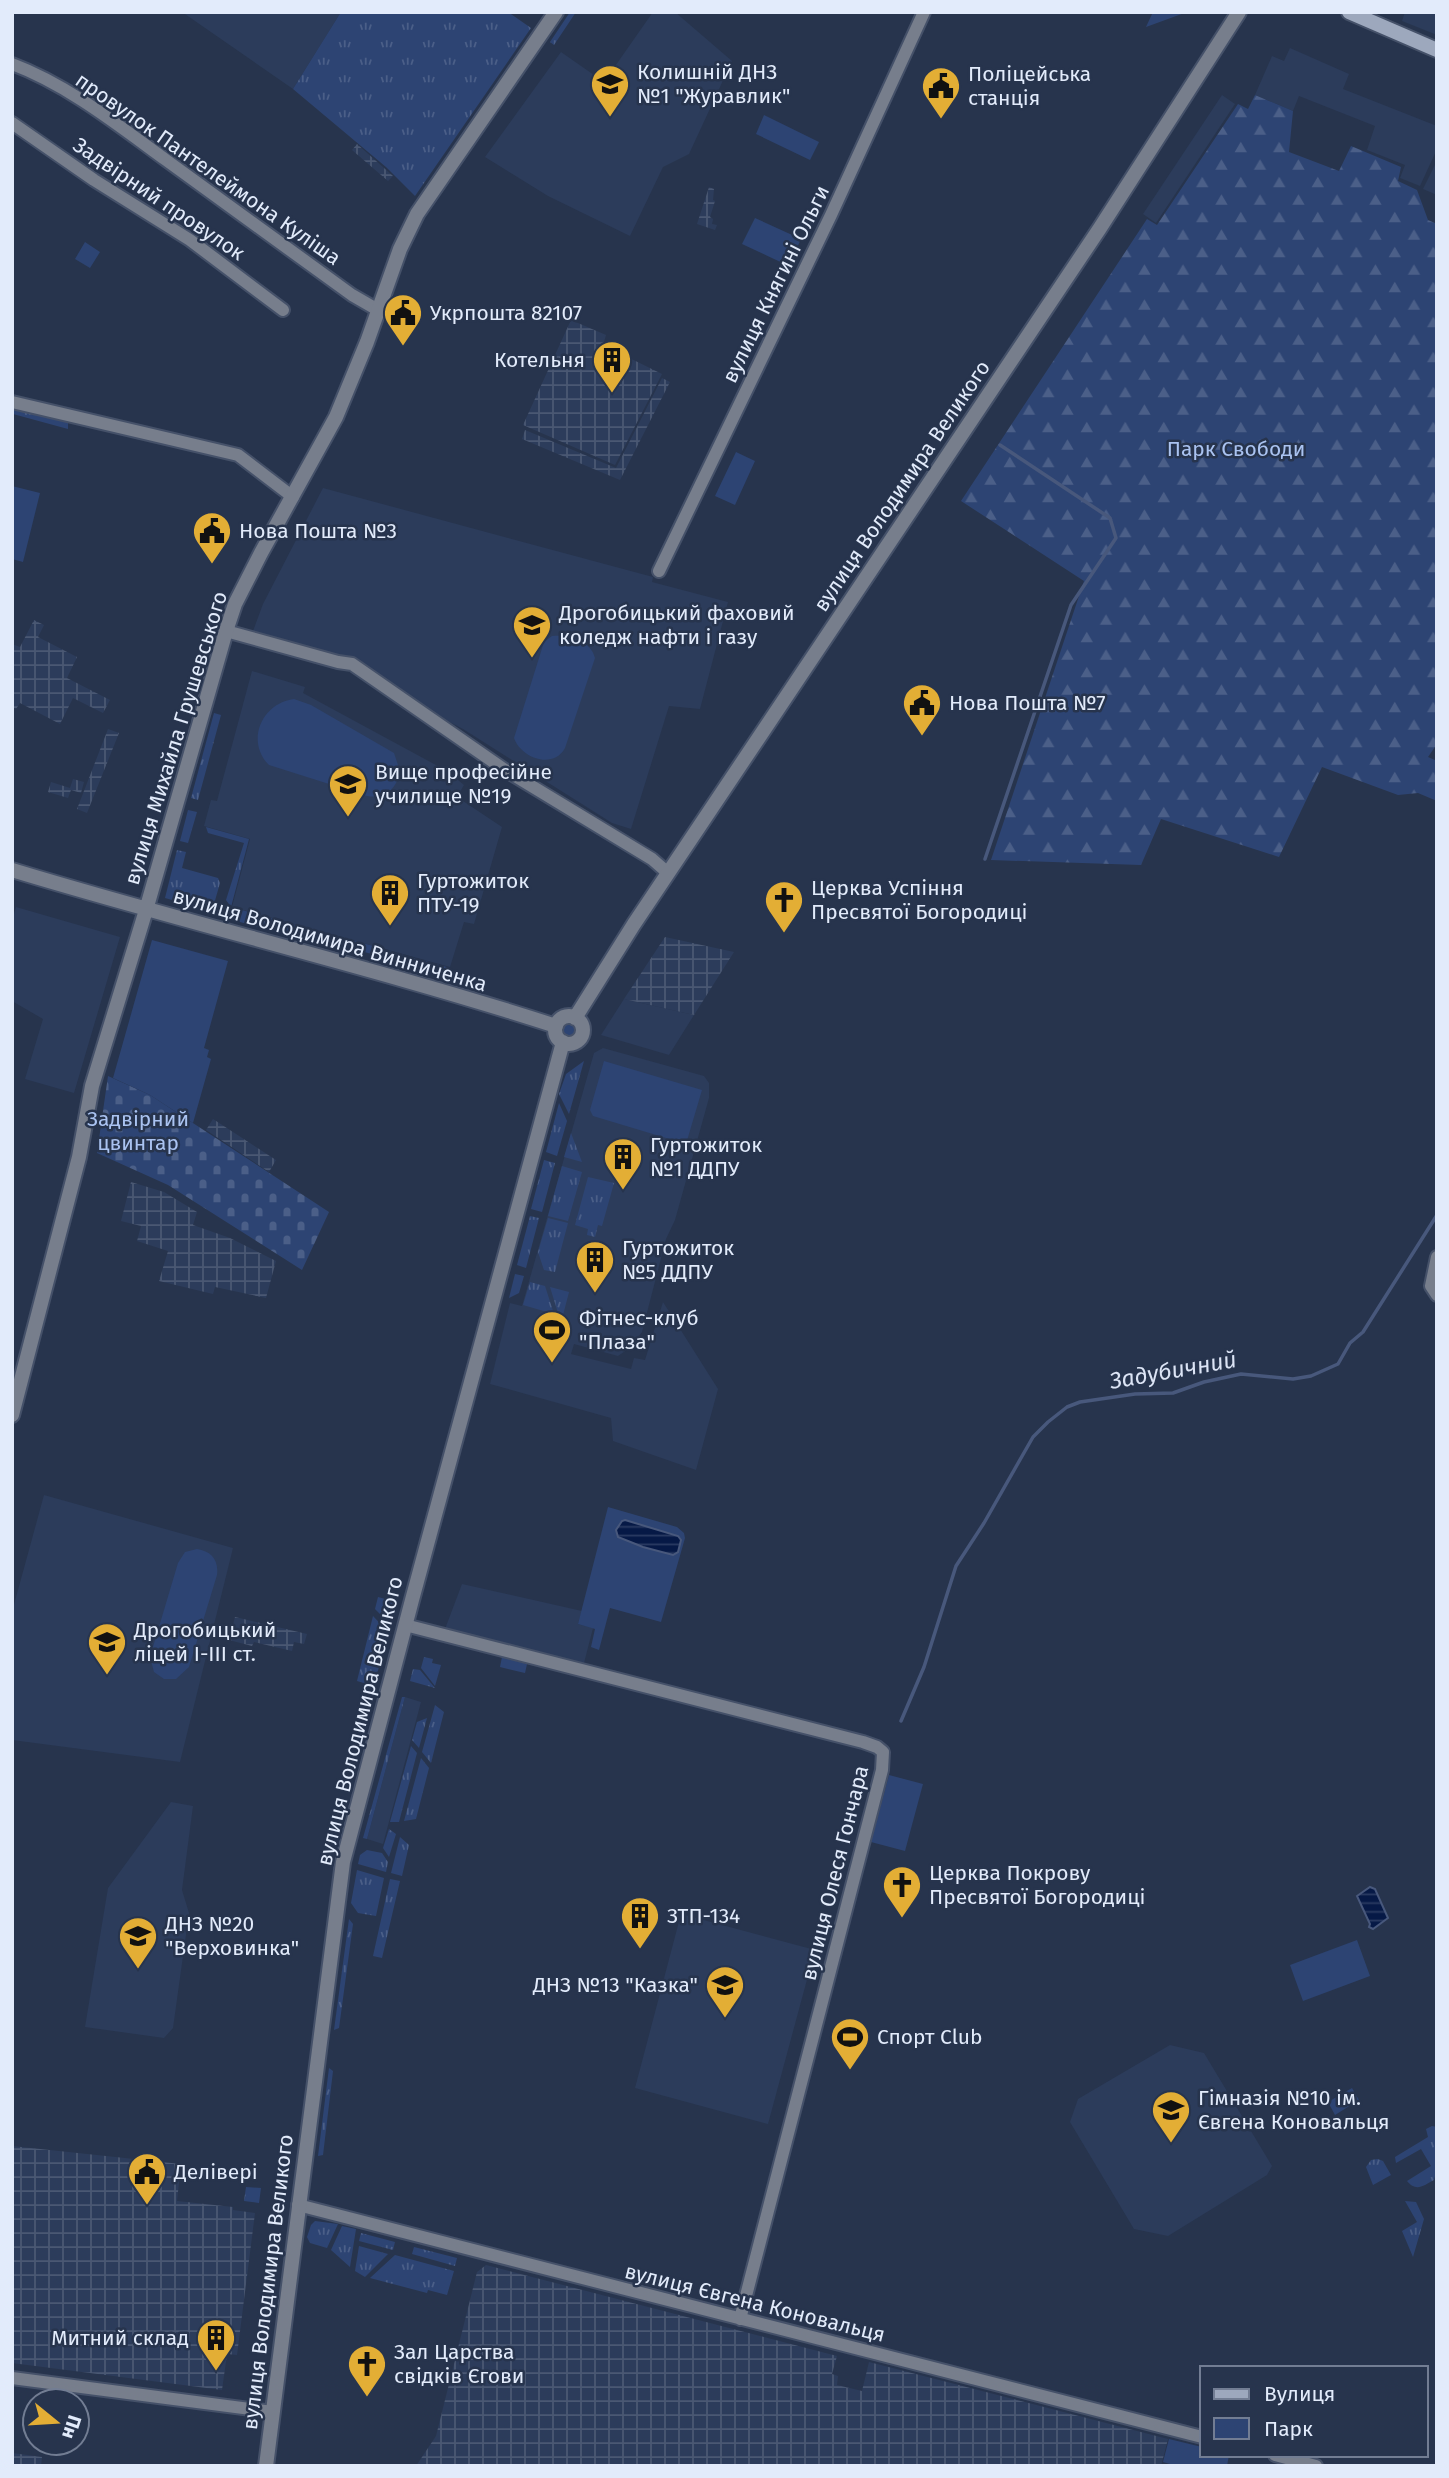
<svg xmlns="http://www.w3.org/2000/svg" width="1449" height="2478" viewBox="0 0 1449 2478" font-family="'Fira Sans',sans-serif">
  <defs>
    <pattern id="industrial-grid" width="8" height="8" patternUnits="userSpaceOnUse" patternTransform="scale(1.75)"><rect width="8" height="8" fill="#2c3c5b"/><path d="M0 4h8M4 0v8" fill="none" stroke="#4a5873"/></pattern>
    <pattern id="grass-tufts" width="24" height="20" patternUnits="userSpaceOnUse" patternTransform="scale(1.75)"><rect width="24" height="20" fill="#2d4473"/><path d="M3 7l-1-3M5 7V3M7 7l1-3M15 17l-1-3M17 17v-4M19 17l1-3" fill="none" stroke="#4b5f88"/></pattern>
    <pattern id="forest-firs" width="22" height="20" patternUnits="userSpaceOnUse" patternTransform="scale(1.75)"><rect width="22" height="20" fill="#2d4473"/><path d="M5 1l3.5 6h-7zM16 11l3.5 6h-7z" fill="#4b5f88"/></pattern>
    <pattern id="cemetery-stones" width="16" height="16" patternUnits="userSpaceOnUse" patternTransform="scale(1.75)"><rect width="16" height="16" fill="#2d4473"/><path d="M2 7V4a2 2 0 0 1 4 0v3zM10 15v-3a2 2 0 0 1 4 0v3z" fill="#4b5f88"/></pattern>
    <pattern id="water-rules" width="6" height="5" patternUnits="userSpaceOnUse" patternTransform="scale(1.75)"><rect width="6" height="5" fill="#061946"/><path d="M0 2.5h6" fill="none" stroke="#2a3b62"/></pattern>
  </defs>
  <rect width="100%" height="100%" fill="#27344d"/>
  <path fill="#2c3c5b" d="M 182,12 L 341,12 L 293,89 Z
    M 653,12 L 675,12 L 732,61 L 689,154 L 663,167 L 630,236 L 548,196 L 485,157 L 561,52 L 604,82 Z
    M 1405,12 L 1437,12 L 1437,35 L 1402,21 Z
    M 1290,48 L 1349,74 L 1343,89 L 1437,126 L 1437,149 L 1420,186 L 1400,178 L 1405,165 L 1367,150 L 1375,126 L 1299,96 L 1293,111 L 1255,95 L 1272,56 L 1284,61 Z
    M 1222,95 L 1235,104 L 1156,223 L 1143,214 Z
    M 1437,161 L 1437,195 L 1423,189 Z
    M 323,488 L 653,577 L 652,582 L 728,602 L 700,709 L 669,706 L 631,829 L 612,823 L 463,729 L 418,706 L 356,660 L 253,631 L 263,604 Z
    M 252,671 L 305,687 L 303,693 L 447,771 L 464,785 L 457,797 L 502,827 L 474,924 L 464,922 L 450,967 L 232,907 L 250,839 L 204,826 L 211,800 L 217,801 Z
    M 16,907 L 120,937 L 74,1093 L 25,1079 L 43,1019 L 12,1001 L 12,921 Z
    M 624,999 L 694,1015 L 669,1055 L 601,1035 Z
    M 603,1048 L 704,1076 L 709,1083 L 709,1098 L 675,1220 L 666,1239 L 642,1332 L 631,1347 L 618,1356 L 574,1344 L 571,1354 L 631,1369 L 634,1358 L 645,1360 L 663,1302 L 718,1389 L 696,1470 L 613,1441 L 611,1418 L 490,1384 L 510,1303 L 522,1306 L 594,1053 Z
    M 44,1495 L 233,1548 L 180,1762 L 12,1740 L 12,1612 Z
    M 462,1584 L 582,1611 L 578,1624 L 593,1628 L 584,1663 L 445,1629 Z
    M 405,1697 L 421,1702 L 383,1844 L 367,1839 Z
    M 171,1802 L 193,1806 L 182,1890 L 189,1913 L 173,2028 L 164,2038 L 85,2027 L 108,1888 Z
    M 681,1914 L 815,1950 L 768,2124 L 635,2088 Z
    M 1170,2045 L 1204,2053 L 1272,2166 L 1267,2175 L 1168,2236 L 1134,2229 L 1070,2122 L 1078,2099 Z"/>
  <path fill="url(#industrial-grid)" d="M 357,144 L 393,176 L 388,181 L 352,150 Z
    M 709,187 L 714,189 L 713,200 L 715,201 L 710,217 L 713,219 L 712,224 L 717,225 L 715,230 L 697,224 Z
    M 571,320 L 606,335 L 603,345 L 662,374 L 615,465 L 523,425 Z
    M 662,378 L 670,382 L 620,480 L 522,439 L 525,430 L 616,468 Z
    M 34,620 L 44,625 L 38,637 L 77,657 L 67,678 L 110,700 L 103,713 L 73,698 L 60,724 L 20,703 L 16,709 L 12,707 L 12,644 L 20,647 Z
    M 108,729 L 119,733 L 87,813 L 77,809 Z
    M 73,779 L 84,782 L 81,793 L 71,790 L 68,798 L 48,792 L 51,782 L 70,788 Z
    M 665,937 L 734,952 L 694,1015 L 624,999 Z
    M 213,1119 L 276,1160 L 269,1172 L 206,1130 Z
    M 131,1182 L 164,1192 L 197,1212 L 193,1225 L 230,1238 L 276,1261 L 266,1298 L 215,1287 L 213,1294 L 159,1281 L 168,1251 L 137,1241 L 141,1226 L 121,1221 Z
    M 235,1617 L 307,1634 L 304,1644 L 294,1642 L 292,1651 L 254,1642 L 252,1646 L 229,1640 Z
    M 12,2146 L 181,2164 L 177,2201 L 233,2207 L 233,2210 L 255,2213 L 237,2355 L 227,2354 L 222,2390 L 12,2363 Z
    M 486,2265 L 837,2356 L 832,2374 L 838,2376 L 837,2385 L 862,2391 L 869,2362 L 1168,2439 L 1161,2466 L 416,2466 L 436,2436 L 477,2272 Z
    M 12,2453 L 42,2457 L 41,2466 L 12,2465 Z"/>
  <path fill="url(#grass-tufts)" d="M 341,12 L 508,12 L 531,28 L 415,196 L 386,167 L 293,89 Z
    M 570,12 L 576,12 L 554,45 L 550,42 Z
    M 1153,12 L 1187,12 L 1146,27 Z
    M 12,406 L 64,420 L 68,423 L 68,429 L 13,414 Z
    M 214,713 L 221,715 L 198,800 L 191,798 Z
    M 188,810 L 197,812 L 188,843 L 180,841 Z
    M 206,827 L 249,839 L 231,907 L 226,900 L 244,843 L 208,833 Z
    M 177,850 L 186,852 L 182,868 L 218,878 L 220,883 L 212,911 L 165,898 Z
    M 235,908 L 313,930 L 310,937 L 282,930 L 281,933 L 240,922 L 233,911 Z
    M 324,933 L 381,948 L 379,956 L 321,940 Z
    M 389,951 L 450,968 L 448,975 L 387,958 Z
    M562 1030a8 8 0 1 1 16 0a8 8 0 1 1-16 0Z
    M 584,1061 L 569,1114 L 559,1094 L 566,1074 Z
    M 559,1103 L 567,1121 L 557,1156 L 546,1152 Z
    M 571,1133 L 582,1162 L 564,1157 Z
    M 544,1160 L 555,1163 L 542,1212 L 531,1209 Z
    M 562,1166 L 582,1172 L 568,1221 L 548,1216 Z
    M 588,1177 L 614,1183 L 602,1226 L 598,1225 L 595,1237 L 587,1235 L 588,1229 L 575,1225 Z
    M 530,1216 L 539,1218 L 526,1268 L 517,1265 Z
    M 548,1218 L 568,1223 L 555,1272 L 544,1270 L 538,1252 Z
    M 515,1274 L 524,1276 L 519,1293 L 509,1298 Z
    M 530,1282 L 545,1286 L 554,1314 L 523,1305 Z
    M 550,1287 L 569,1292 L 563,1315 L 558,1313 Z
    M 378,1597 L 396,1602 L 390,1624 L 375,1609 Z
    M 373,1616 L 388,1632 L 374,1686 L 357,1681 Z
    M 424,1657 L 433,1659 L 432,1663 L 441,1665 L 435,1686 L 421,1668 Z
    M 502,1657 L 527,1664 L 525,1673 L 500,1667 Z
    M 413,1669 L 420,1670 L 435,1688 L 410,1681 Z
    M 402,1697 L 405,1697 L 367,1839 L 363,1838 Z
    M 435,1705 L 444,1712 L 431,1763 L 422,1752 Z
    M 427,1718 L 419,1748 L 412,1740 L 417,1722 Z
    M 411,1746 L 417,1753 L 399,1822 L 390,1822 Z
    M 421,1758 L 429,1768 L 416,1819 L 404,1821 Z
    M 389,1829 L 396,1834 L 389,1857 L 383,1848 Z
    M 400,1837 L 409,1845 L 402,1876 L 391,1873 Z
    M 367,1850 L 382,1853 L 388,1862 L 386,1872 L 358,1864 L 360,1855 Z
    M 357,1870 L 384,1878 L 376,1916 L 358,1913 L 351,1903 Z
    M 390,1879 L 400,1881 L 382,1958 L 373,1956 Z
    M 349,1919 L 353,1924 L 339,2028 L 334,2030 Z
    M 329,2068 L 333,2071 L 323,2155 L 318,2156 Z
    M 1432,2126 L 1437,2127 L 1437,2169 L 1434,2180 C 1423,2186 1416,2192 1407,2181 L 1431,2166 L 1421,2149 L 1396,2163 L 1395,2157 L 1428,2137 L 1426,2129 Z
    M 1378,2159 L 1383,2161 L 1391,2175 L 1373,2185 L 1366,2167 L 1371,2160 Z
    M 246,2187 L 261,2188 L 259,2203 L 244,2201 Z
    M 1405,2201 L 1416,2202 L 1424,2219 L 1413,2257 L 1402,2231 L 1417,2222 Z
    M 315,2221 L 338,2224 L 327,2248 L 310,2243 L 307,2237 L 311,2225 Z
    M 342,2226 L 356,2229 L 350,2267 L 331,2250 Z
    M 361,2233 L 395,2242 L 393,2250 L 359,2241 Z
    M 359,2246 L 388,2254 L 365,2277 L 355,2271 Z
    M 414,2247 L 457,2258 L 455,2266 L 412,2254 Z
    M 395,2255 L 454,2271 L 447,2295 L 428,2290 L 427,2293 L 370,2278 Z"/>
  <path fill="url(#forest-firs)" d="M 1255,95 L 1293,111 L 1289,152 L 1339,171 L 1351,146 L 1401,167 L 1398,181 L 1417,190 L 1428,220 L 1437,224 L 1437,744 L 1428,757 L 1437,761 L 1437,801 L 1418,793 L 1398,795 L 1322,767 L 1279,857 L 1161,819 L 1141,865 L 991,860 L 1084,581 L 961,501 L 1147,219 L 1157,225 L 1238,104 L 1248,109 Z"/>
  <path fill="url(#cemetery-stones)" d="M 108,1076 L 150,1095 L 329,1212 L 302,1270 L 168,1185 L 97,1153 Z"/>
  <path fill="#2d4473" d="M 764,115 L 819,142 L 810,160 L 756,134 Z
    M 755,218 L 801,239 L 789,266 L 742,244 Z
    M 85,242 L 100,252 L 90,268 L 75,259 Z
    M 736,452 L 755,461 L 735,505 L 715,496 Z
    M 12,486 L 40,493 L 23,562 L 12,559 Z
    M 552,636 C 568,634 591,640 595,658 L 565,748 C 553,770 521,758 514,738 L 544,642 Z
    M 294,699 L 311,705 L 394,753 L 400,771 C 397,789 385,799 367,796 L 269,765 C 245,741 262,703 294,699 Z
    M 152,940 L 228,961 L 204,1048 L 209,1050 L 207,1057 L 211,1059 L 193,1123 L 150,1095 L 113,1078 Z
    M 604,1061 L 702,1090 L 686,1144 L 593,1116 L 590,1110 Z
    M 608,1507 L 677,1527 L 684,1533 L 685,1538 L 661,1622 L 610,1608 L 599,1650 L 591,1647 L 595,1629 L 578,1624 Z
    M 197,1549 C 211,1551 219,1560 217,1575 L 189,1667 L 176,1679 L 164,1679 L 154,1672 L 150,1657 L 178,1563 L 185,1552 Z
    M 889,1775 L 923,1784 L 905,1851 L 871,1842 Z
    M 1357,1940 L 1370,1976 L 1303,2001 L 1290,1965 Z
    M 1352,2088 L 1359,2100 L 1335,2115 L 1328,2102 Z
    M 1169,2439 L 1202,2447 L 1202,2455 L 1229,2455 L 1227,2466 L 1177,2466 L 1163,2462 Z"/>
  <path fill="url(#water-rules)" stroke="#48587c" stroke-width="2" d="M 625,1520 L 678,1536 L 681,1540 L 678,1552 L 673,1555 L 643,1547 L 618,1537 L 616,1530 L 622,1521 Z
    M 1370,1887 L 1375,1889 L 1388,1918 L 1373,1929 L 1369,1927 L 1370,1924 L 1357,1896 Z"/>
  <g fill="none" stroke-linecap="round" stroke-linejoin="round">
    <path stroke="#48587c" stroke-width="3.5" d="M 985,859 L 1071,605 L 1116,538 L 1110,518 L 1000,445
      M 901,1721 L 924,1667 L 956,1566 L 984,1523 L 1033,1437 L 1048,1422 L 1067,1407 L 1080,1402 L 1135,1394 L 1173,1393 L 1204,1382 L 1241,1374 L 1293,1379 L 1311,1376 L 1338,1364 L 1350,1343 L 1363,1332 L 1437,1215"/>
    <g stroke="#455169" stroke-width="16">
      <path id="minor" d="M 12,64 C 68,85 118,125 166,160 C 228,205 290,250 352,295 L 378,310
        M 12,123 L 94,180 L 190,240 L 283,310
        M 12,402 L 238,455 L 293,497
        M 659,571 L 831,215 L 924,12
        M 226,631 L 338,662 L 352,664 L 505,770 L 652,859 L 668,873
        M 1437,1257 L 1431,1286 L 1437,1295
        M 405,1625 L 863,1742 L 877,1747 L 883,1752 L 882,1770 L 740,2319
        M 298,2205 L 1202,2437
        M 12,2378 L 273,2412
        M 1275,2455 L 1316,2466"/>
    </g>
    <g stroke="#455169" stroke-width="18">
      <path id="tertiary" d="M 12,870 C 193,925 377,968 556,1026
        M555 1030a14 14 0 1 1 28 0a14 14 0 1 1-28 0Z
        M 575,1018 L 634,924 L 1100,228 L 1239,12
        M 12,1415 L 79,1157 L 92,1086 L 146,910 L 226,631 L 235,604 L 261,553 L 336,417 L 367,342 L 400,249 L 417,214 L 556,12
        M 266,2466 L 343,1862 L 412,1600 L 563,1042"/>
    </g>
    <g stroke="#455169" stroke-width="18">
      <path id="secondary" d="M 1349,12 L 1437,50"/>
    </g>
    <use href="#minor" stroke="#777e8c" stroke-width="12"/>
    <use href="#tertiary" stroke="#777e8c" stroke-width="14"/>
    <use href="#secondary" stroke="#9da8bd" stroke-width="14"/>
  </g>
  <defs>
    <g id="school-pin" transform="scale(2.0125)"><path d="M0 17L-7.5 6A9.5 9.5 0 1 1 7.5 6Z" fill="#e3ae35" stroke="#27344d"/><path d="M0-5L7-2L0 1L-7-2ZM-4 1L0 2.5L4 1V4Q0 6-4 4Z" fill="#111"/></g>
    <g id="civic-pin" transform="scale(2.0125)"><path d="M0 17L-7.5 6A9.5 9.5 0 1 1 7.5 6Z" fill="#e3ae35" stroke="#27344d"/><path d="M-.6-6.5H3V-4.5H.6V-3L4-1V1h2V6H-6V1h2V-1L-.6-3ZM-1.2 2.5V6h2.4V2.5Z" fill="#111"/></g>
    <g id="building-pin" transform="scale(2.0125)"><path d="M0 17L-7.5 6A9.5 9.5 0 1 1 7.5 6Z" fill="#e3ae35" stroke="#27344d"/><path d="M-4-6H4V6H1V3H-1V6H-4ZM-2.5-4.3h1.7v1.8h-1.7ZM.8-4.3h1.7v1.8H.8ZM-2.5-1h1.7V.8h-1.7ZM.8-1h1.7V.8H.8Z" fill="#111"/></g>
    <g id="university-pin" transform="scale(2.0125)"><path d="M0 17L-7.5 6A9.5 9.5 0 1 1 7.5 6Z" fill="#e3ae35" stroke="#27344d"/><path d="M0-5L7-2L0 1L-7-2ZM-4 1L0 2.5L4 1V4Q0 6-4 4Z" fill="#111"/></g>
    <g id="church-pin" transform="scale(2.0125)"><path d="M0 17L-7.5 6A9.5 9.5 0 1 1 7.5 6Z" fill="#e3ae35" stroke="#27344d"/><path d="M-1.2-6h2.4v3.5h3.3v2.4h-3.3V6h-2.4V-.1h-3.3v-2.4h3.3Z" fill="#111"/></g>
    <g id="stadium-pin" transform="scale(2.0125)"><path d="M0 17L-7.5 6A9.5 9.5 0 1 1 7.5 6Z" fill="#e3ae35" stroke="#27344d"/><path d="M0-5a6.5 5 0 1 0 0 10a6.5 5 0 1 0 0-10ZM-3.5-1.8h7v3.6h-7Z" fill="#111"/></g>
  </defs>
  <g fill-rule="evenodd">
    <use href="#school-pin" x="610" y="84"/>
    <use href="#civic-pin" x="941" y="86"/>
    <use href="#civic-pin" x="403" y="313"/>
    <use href="#building-pin" x="612" y="360"/>
    <use href="#civic-pin" x="212" y="531"/>
    <use href="#university-pin" x="532" y="625"/>
    <use href="#civic-pin" x="922" y="703"/>
    <use href="#university-pin" x="348" y="784"/>
    <use href="#building-pin" x="390" y="893"/>
    <use href="#church-pin" x="784" y="900"/>
    <use href="#building-pin" x="623" y="1157"/>
    <use href="#building-pin" x="595" y="1260"/>
    <use href="#stadium-pin" x="552" y="1330"/>
    <use href="#school-pin" x="107" y="1642"/>
    <use href="#church-pin" x="902" y="1885"/>
    <use href="#building-pin" x="640" y="1916"/>
    <use href="#school-pin" x="138" y="1936"/>
    <use href="#school-pin" x="725" y="1985"/>
    <use href="#stadium-pin" x="850" y="2037"/>
    <use href="#school-pin" x="1171" y="2110"/>
    <use href="#civic-pin" x="147" y="2172"/>
    <use href="#building-pin" x="216" y="2338"/>
    <use href="#church-pin" x="367" y="2364"/>
  </g>
  <g text-anchor="middle" dominant-baseline="central" stroke-width="5" stroke-linejoin="round" paint-order="stroke">
    <g font-size="21" fill="#e2ebfb" stroke="#27344d" text-anchor="start">
      <text x="637" y="72">Колишній ДНЗ<tspan x="637" dy="24">№1 "Журавлик"</tspan></text>
      <text x="968" y="74">Поліцейська<tspan x="968" dy="24">станція</tspan></text>
      <text x="430" y="313">Укрпошта 82107</text>
      <text x="585" y="360" text-anchor="end">Котельня</text>
      <text x="239" y="531">Нова Пошта №3</text>
      <text x="559" y="613">Дрогобицький фаховий<tspan x="559" dy="24">коледж нафти і газу</tspan></text>
      <text x="949" y="703">Нова Пошта №7</text>
      <text x="375" y="772">Вище професійне<tspan x="375" dy="24">училище №19</tspan></text>
      <text x="417" y="881">Гуртожиток<tspan x="417" dy="24">ПТУ-19</tspan></text>
      <text x="811" y="888">Церква Успіння<tspan x="811" dy="24">Пресвятої Богородиці</tspan></text>
      <text x="650" y="1145">Гуртожиток<tspan x="650" dy="24">№1 ДДПУ</tspan></text>
      <text x="622" y="1248">Гуртожиток<tspan x="622" dy="24">№5 ДДПУ</tspan></text>
      <text x="579" y="1318">Фітнес-клуб<tspan x="579" dy="24">"Плаза"</tspan></text>
      <text x="134" y="1630">Дрогобицький<tspan x="134" dy="24">ліцей І-ІІІ ст.</tspan></text>
      <text x="929" y="1873">Церква Покрову<tspan x="929" dy="24">Пресвятої Богородиці</tspan></text>
      <text x="667" y="1916">ЗТП-134</text>
      <text x="165" y="1924">ДНЗ №20<tspan x="165" dy="24">"Верховинка"</tspan></text>
      <text x="698" y="1985" text-anchor="end">ДНЗ №13 "Казка"</text>
      <text x="877" y="2037">Спорт Club</text>
      <text x="1198" y="2098">Гімназія №10 ім.<tspan x="1198" dy="24">Євгена Коновальця</tspan></text>
      <text x="174" y="2172">Делівері</text>
      <text x="189" y="2338" text-anchor="end">Митний склад</text>
      <text x="394" y="2352">Зал Царства<tspan x="394" dy="24">свідків Єгови</tspan></text>
    </g>
    <g font-size="21" fill="#e2ebfb" stroke="#27344d">
      <text transform="translate(208 169) rotate(35)">провулок Пантелеймона Куліша</text>
      <text transform="translate(159 199) rotate(34)">Задвірний провулок</text>
      <text transform="translate(776 284) rotate(-64)">вулиця Княгині Ольги</text>
      <text transform="translate(902 486) rotate(-56)">вулиця Володимира Великого</text>
      <text transform="translate(176 738) rotate(-73)">вулиця Михайла Грушевського</text>
      <text transform="translate(330 940) rotate(16)">вулиця Володимира Винниченка</text>
      <text transform="translate(360 1721) rotate(-76)">вулиця Володимира Великого</text>
      <text transform="translate(835 1873) rotate(-76)">вулиця Олеся Гончара</text>
      <text transform="translate(268 2282) rotate(-83)">вулиця Володимира Великого</text>
      <text transform="translate(755 2303) rotate(14)">вулиця Євгена Коновальця</text>
    </g>
    <g font-size="21" fill="#aac3f1" stroke="#27344d">
      <text x="1236" y="449">Парк Свободи</text>
      <text x="138" y="1119">Задвірний<tspan x="138" dy="24">цвинтар</tspan></text>
    </g>
    <g font-size="23" font-style="italic" fill="#dce4f5" stroke="#27344d">
      <text transform="translate(1173 1370) rotate(-10)">Задубичний</text>
    </g>
  </g>
  <rect width="1449" height="2478" fill="none" stroke="#e2ebfb" stroke-width="28"/>
  <rect x="1200" y="2366" width="228" height="91" fill="#27344d" stroke="#727d93" stroke-width="2"/>
  <rect x="1214" y="2389" width="35" height="10" fill="#9da8bd" stroke="#727d93" stroke-width="2"/>
  <text x="1264" y="2401" font-size="21" fill="#e2ebfb">Вулиця</text>
  <rect x="1214" y="2418" width="35" height="21" fill="#2d4473" stroke="#727d93" stroke-width="2"/>
  <text x="1264" y="2436" font-size="21" fill="#e2ebfb">Парк</text>
  <g transform="translate(56 2422) rotate(108)"><circle r="33" fill="#27344d" stroke="#727d93" stroke-width="2"/>
  <path d="M0-5L12 26L0 18L-12 26Z" fill="#e3ae35"/>
  <text y="-10" font-size="19" font-weight="bold" text-anchor="middle" fill="#e2ebfb">Пн</text>
  </g>
</svg>
